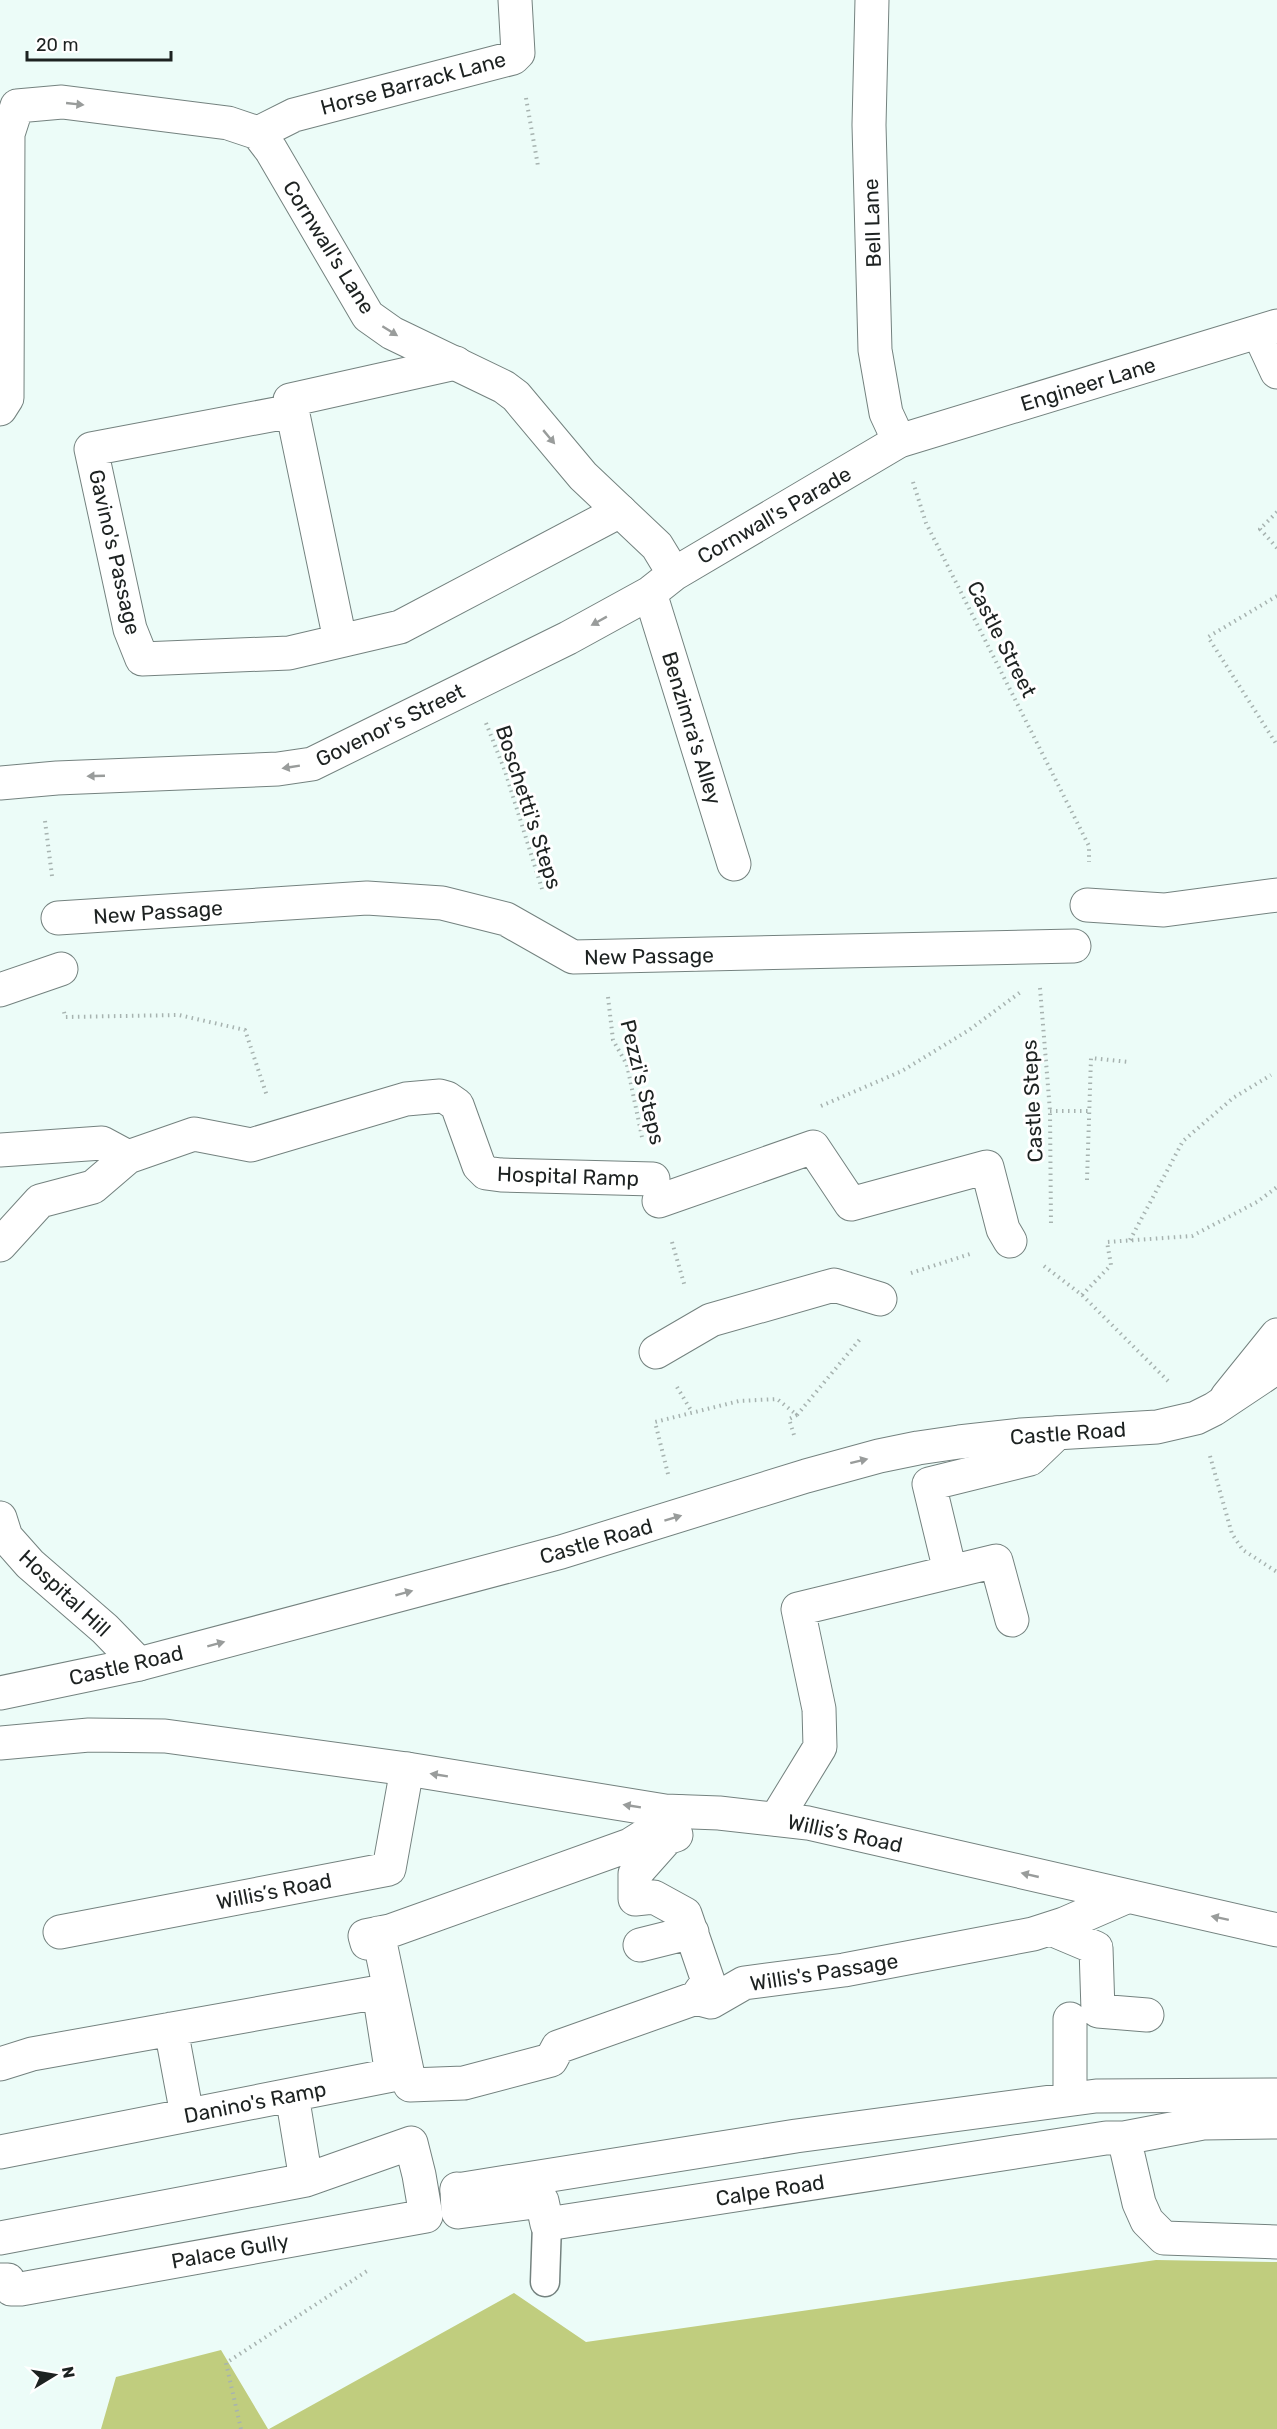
<svg xmlns="http://www.w3.org/2000/svg" width="1277" height="2429" viewBox="0 0 1277 2429" font-family="Rubik,sans-serif">
  <rect width="100%" height="100%" fill="#ecfcf8"/>
  <path fill="#c0cd7e" d="M 1156,2260 L 1277,2262 L 1277,2429 L 269,2429 L 514,2293 L 586,2342 Z
    M 221,2350 L 268,2429 L 101,2429 L 116,2377 Z"/>
  <g fill="none" stroke-linecap="round" stroke-linejoin="round">
    <g stroke="#74827f" stroke-width="31">
      <path id="service" d="M 545,2282 L 547,2224"/>
    </g>
    <g stroke="#74827f" stroke-width="35">
      <path id="pedestrian" d="M 872,0 L 869,125 L 875,350 L 886,413 L 899,441
        M 258,133 L 294,115 L 513,58 L 518,53 L 515,0
        M 292,411 L 91,449 L 130,629 L 142,659 L 289,653 L 400,627 L 620,511
        M 340,640 L 290,400 L 456,363
        M 1087,905 L 1164,910 L 1277,895
        M 58,918 L 367,898 L 442,903 L 506,919 L 573,957 L 1074,946
        M 0,990 L 61,969
        M 659,1201 L 813,1147 L 851,1204 L 987,1167 L 1003,1229 L 1010,1241
        M 656,1352 L 711,1320 L 834,1285 L 880,1299
        M 950,1571 L 929,1484 L 1030,1459 L 1057,1433
        M 776,1819 L 820,1747 L 819,1709 L 798,1609 L 996,1561 L 1012,1620
        M 676,1835 L 667,1838 L 635,1874 L 635,1899 L 654,1897 L 685,1914 L 708,1981 L 696,1998
        M 1051,1929 L 1096,1948 L 1098,2011 L 1147,2015
        M 60,1932 L 389,1869 L 407,1769
        M 378,1933 L 410,2085 L 464,2083 L 551,2060 L 558,2047 L 696,1998
        M 367,1943 L 365,1936 L 390,1931 L 630,1845 L 682,1812
        M 640,1945 L 692,1932
        M 696,1998 L 711,2002 L 744,1983 L 844,1970 L 1033,1934 L 1064,1924 L 1126,1897
        M 171,2029 L 187,2115
        M 0,2064 L 32,2054 L 379,1992 L 392,2075 L 0,2152
        M 292,2095 L 306,2180
        M 1070,2099 L 1070,2019
        M 457,2190 L 796,2136 L 1096,2096 L 1277,2095
        M 0,2238 L 306,2180 L 411,2143 L 419,2175 L 426,2216 L 21,2289 L 11,2289 L 8,2280 L 0,2280"/>
    </g>
    <g stroke="#74827f" stroke-width="35">
      <path id="minor" d="M 17,106 L 62,102 L 228,123 L 258,133 L 271,150 L 368,316 L 392,333 L 504,387 L 516,396 L 583,476 L 657,546 L 674,574
        M 1259,333 L 1277,372
        M 0,409 L 7,398 L 8,134 L 17,106
        M 650,593 L 734,864
        M 0,783 L 57,778 L 278,769 L 312,764 L 568,638 L 650,593 L 674,574 L 899,441 L 1277,326
        M 0,1150 L 102,1143 L 128,1157 L 194,1134 L 251,1145 L 406,1099 L 440,1096 L 447,1098 L 457,1105 L 479,1166 L 486,1173 L 501,1175 L 653,1179
        M 0,1245 L 40,1201 L 93,1187 L 128,1157
        M 1227,1397 L 1277,1335
        M 0,1518 L 6,1537 L 30,1564 L 105,1629 L 139,1664
        M 1124,2138 L 1139,2203 L 1147,2221 L 1164,2238 L 1277,2242
        M 457,2189 L 458,2212 L 542,2201 L 547,2224 L 1106,2138 L 1124,2138 L 1203,2123 L 1277,2122"/>
    </g>
    <g stroke="#74827f" stroke-width="35">
      <path id="tertiary" d="M 0,1693 L 139,1664 L 561,1552 L 806,1476 L 879,1456 L 918,1448 L 959,1442 L 1021,1435 L 1157,1427 L 1196,1418 L 1214,1409 L 1277,1367
        M 0,1743 L 89,1735 L 165,1736 L 407,1769 L 665,1811 L 719,1813 L 808,1823 L 1277,1930"/>
    </g>
    <path stroke="#a7b3b0" stroke-width="4" stroke-dasharray="1.5 4.5" stroke-linecap="butt" d="M 526,98 L 538,166
      M 913,482 L 926,523 L 1089,846 L 1089,862
      M 1277,512 L 1260,529 L 1277,548
      M 1277,596 L 1208,637 L 1277,745
      M 486,723 L 505,771 L 542,889
      M 45,821 L 52,876
      M 1040,988 L 1050,1111 L 1051,1226
      M 608,997 L 613,1040 L 627,1065 L 642,1137
      M 64,1012 L 65,1017 L 179,1015 L 245,1030 L 267,1096
      M 821,1106 L 902,1071 L 969,1030 L 1022,991
      M 1050,1111 L 1089,1111
      M 1087,1180 L 1091,1058 L 1129,1062
      M 1130,1240 L 1183,1141 L 1233,1098 L 1271,1075
      M 672,1242 L 685,1287
      M 1044,1266 L 1082,1295 L 1168,1381
      M 911,1273 L 970,1254
      M 1082,1295 L 1111,1265 L 1107,1242 L 1192,1236 L 1257,1202 L 1277,1187
      M 677,1387 L 692,1412
      M 797,1415 L 861,1338
      M 1210,1456 L 1232,1534 L 1243,1550 L 1277,1572
      M 668,1474 L 655,1422 L 739,1401 L 777,1399 L 797,1415 L 789,1419 L 794,1435
      M 241,2429 L 226,2363 L 367,2271"/>
    <use href="#service" stroke="#fff" stroke-width="28"/>
    <use href="#pedestrian" stroke="#fff" stroke-width="33"/>
    <use href="#minor" stroke="#fff" stroke-width="33"/>
    <use href="#tertiary" stroke="#fff" stroke-width="33"/>
  </g>
  <defs><path id="oneway-solid" d="M-6-.8H1V-3.2L6.5 0L1 3.2V.8H-6Z" transform="scale(1.5)"/></defs>
  <g fill="#999c9b">
    <use href="#oneway-solid" transform="translate(75 104) rotate(6)"/>
    <use href="#oneway-solid" transform="translate(390 331) rotate(32)"/>
    <use href="#oneway-solid" transform="translate(549 437) rotate(50)"/>
    <use href="#oneway-solid" transform="translate(599 621) rotate(151)"/>
    <use href="#oneway-solid" transform="translate(291 767) rotate(171)"/>
    <use href="#oneway-solid" transform="translate(96 776) rotate(178)"/>
    <use href="#oneway-solid" transform="translate(859 1461) rotate(-14)"/>
    <use href="#oneway-solid" transform="translate(673 1518) rotate(-17)"/>
    <use href="#oneway-solid" transform="translate(404 1593) rotate(-15)"/>
    <use href="#oneway-solid" transform="translate(216 1644) rotate(-15)"/>
    <use href="#oneway-solid" transform="translate(439 1775) rotate(-171)"/>
    <use href="#oneway-solid" transform="translate(632 1806) rotate(-171)"/>
    <use href="#oneway-solid" transform="translate(1030 1875) rotate(-167)"/>
    <use href="#oneway-solid" transform="translate(1220 1918) rotate(-168)"/>
  </g>
  <g text-anchor="middle" dominant-baseline="central" stroke-width="6" stroke-linejoin="round" paint-order="stroke">
    <g font-size="21" fill="#1d2221" stroke="#fff">
      <text transform="translate(413 83) rotate(-15)">Horse Barrack Lane</text>
      <text transform="translate(872 223) rotate(-92)">Bell Lane</text>
      <text transform="translate(329 247) rotate(58)">Cornwall's Lane</text>
      <text transform="translate(1088 384) rotate(-17)">Engineer Lane</text>
      <text transform="translate(774 515) rotate(-30)">Cornwall's Parade</text>
      <text transform="translate(115 552) rotate(77)">Gavino's Passage</text>
      <text transform="translate(1002 639) rotate(63)">Castle Street</text>
      <text transform="translate(390 725) rotate(-26)">Govenor's Street</text>
      <text transform="translate(692 728) rotate(73)">Benzimra's Alley</text>
      <text transform="translate(529 807) rotate(72)">Boschetti's Steps</text>
      <text transform="translate(158 912) rotate(-4)">New Passage</text>
      <text transform="translate(649 956) rotate(-1)">New Passage</text>
      <text transform="translate(643 1082) rotate(76)">Pezzi's Steps</text>
      <text transform="translate(1032 1101) rotate(-93)">Castle Steps</text>
      <text transform="translate(568 1176) rotate(2)">Hospital Ramp</text>
      <text transform="translate(1068 1433) rotate(-4)">Castle Road</text>
      <text transform="translate(596 1541) rotate(-16)">Castle Road</text>
      <text transform="translate(65 1593) rotate(43)">Hospital Hill</text>
      <text transform="translate(126 1665) rotate(-13)">Castle Road</text>
      <text transform="translate(845 1833) rotate(12)">Willis’s Road</text>
      <text transform="translate(274 1891) rotate(-11)">Willis’s Road</text>
      <text transform="translate(824 1972) rotate(-9)">Willis's Passage</text>
      <text transform="translate(255 2102) rotate(-11)">Danino's Ramp</text>
      <text transform="translate(770 2190) rotate(-9)">Calpe Road</text>
      <text transform="translate(230 2251) rotate(-10)">Palace Gully</text>
    </g>
  </g>
  <g transform="translate(54 2375) rotate(79)" stroke="#ffffff" stroke-width="4.5" paint-order="stroke">
  <path d="M0-4.5L10 22L0 15L-10 22Z" fill="#1d2221"/>
  <text y="-9" font-size="16" font-weight="bold" text-anchor="middle" fill="#1d2221">N</text>
  </g>
  <path d="M27 51v9h144v-9" fill="none" stroke="#1d2221" stroke-width="3"/>
  <text x="36" y="51" font-size="18" fill="#1d2221" stroke="#ffffff" stroke-width="4.5" paint-order="stroke">20 m</text>
</svg>
